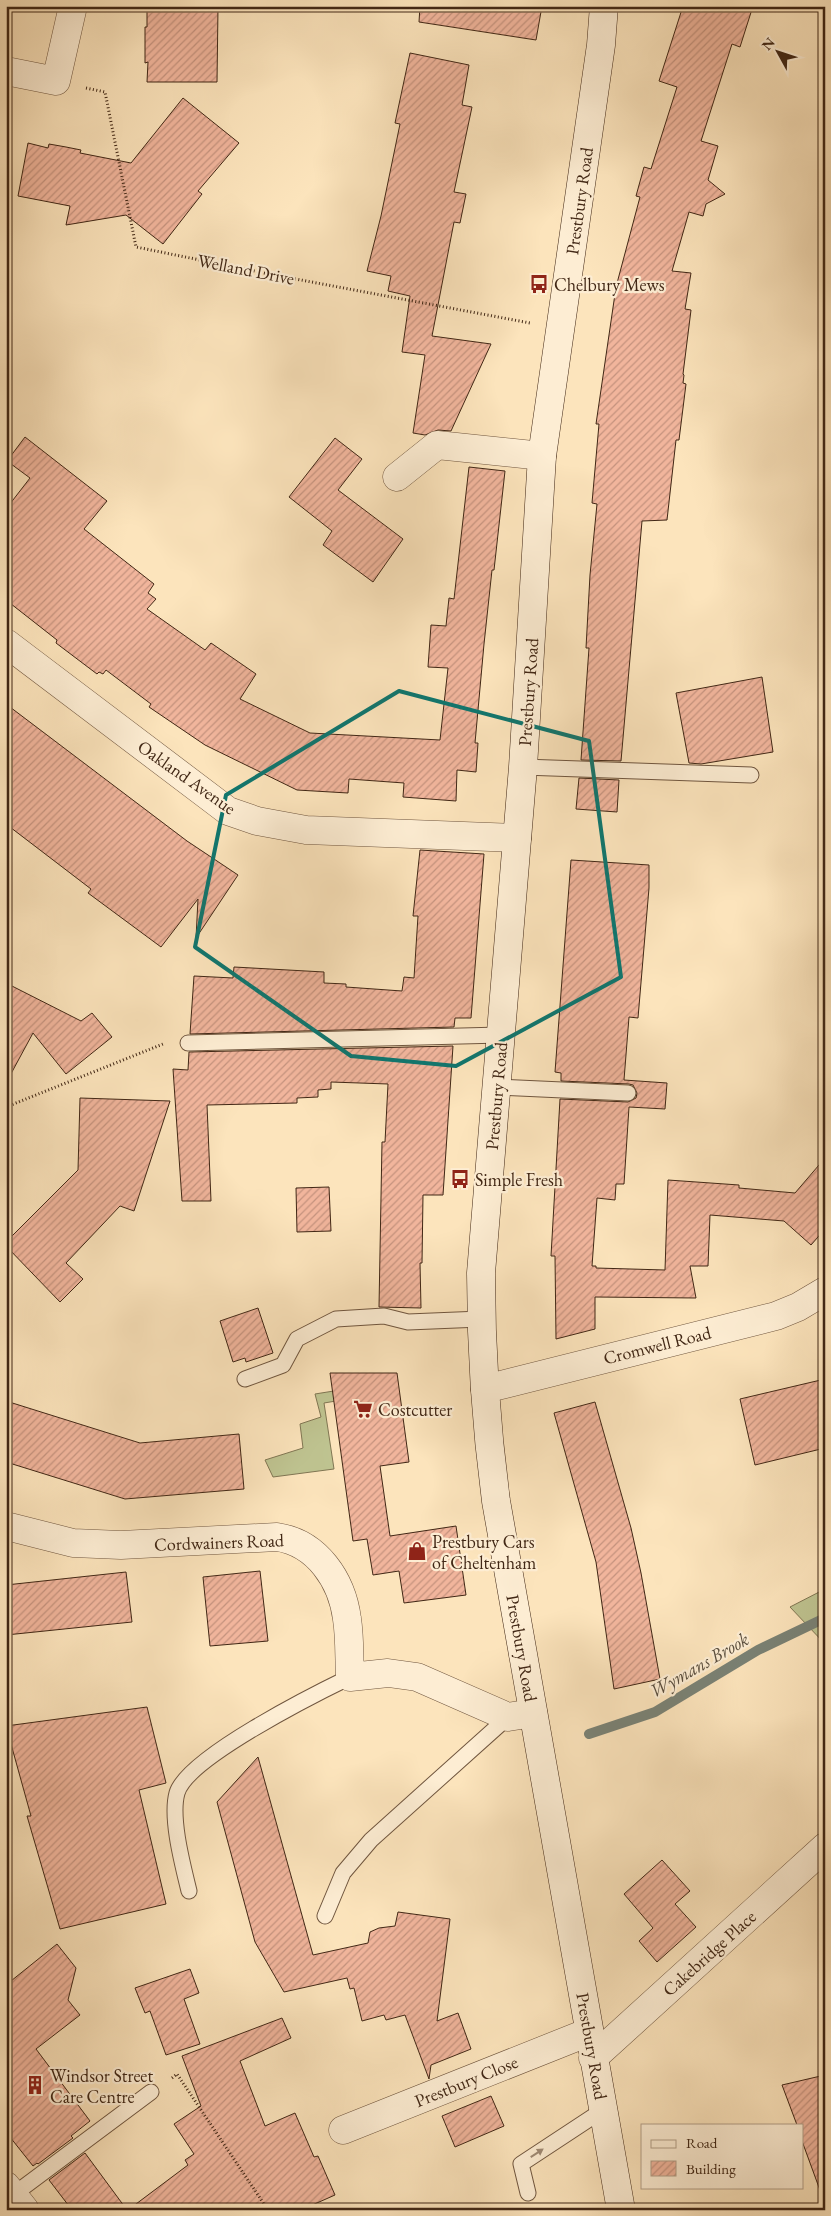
<svg xmlns="http://www.w3.org/2000/svg" width="831" height="2216" viewBox="0 0 831 2216" font-family="'EB Garamond',serif">
  <defs>
    <pattern id="building-hatch" width="6" height="6" patternUnits="userSpaceOnUse" patternTransform="scale(1.25)"><rect width="6" height="6" fill="#f1b59c"/><path d="M-1 1l2-2M0 6l6-6M5 7l2-2" fill="none" stroke="#c5937e"/></pattern>
  </defs>
  <rect width="100%" height="100%" fill="#fce4bc"/>
  <filter id="stains"><feTurbulence type="fractalNoise" baseFrequency=".004" numOctaves="4"/><feColorMatrix values="0 0 0 0 .2 0 0 0 0 .09 0 0 0 0 .02 0 0 0 .5 -.17"/></filter>
  <radialGradient id="worn" r=".72"><stop offset=".6" stop-color="#630" stop-opacity="0"/><stop offset="1" stop-color="#630" stop-opacity=".3"/></radialGradient>
  <path fill="#bfc491" stroke="#807653" d="M 340,1390 L 342,1400 L 324,1403 L 334,1469 L 273,1477 L 265,1460 L 303,1448 L 300,1424 L 321,1417 L 315,1394 Z
    M 825,1589 L 825,1644 L 790,1607 Z"/>
  <g fill="none" stroke-linecap="round" stroke-linejoin="round">
    <path stroke="#7a8275" stroke-width="10" d="M 589,1734 L 655,1712 L 758,1650 L 825,1618"/>
  </g>
  <path fill="url(#building-hatch)" stroke="#412715" d="M 420,6 L 542,6 L 536,40 L 419,22 Z
    M 683,6 L 753,6 L 740,47 L 732,44 L 701,141 L 718,146 L 708,180 L 725,194 L 706,204 L 703,216 L 689,212 L 672,271 L 691,273 L 685,309 L 691,310 L 683,374 L 684,375 L 683,383 L 686,384 L 679,440 L 676,440 L 667,520 L 642,521 L 621,761 L 581,760 L 589,648 L 586,648 L 590,575 L 597,504 L 592,503 L 599,424 L 596,424 L 616,287 L 640,197 L 636,196 L 644,167 L 651,169 L 677,87 L 659,81 Z
    M 147,7 L 218,7 L 217,82 L 147,82 L 148,62 L 145,63 L 145,27 L 147,27 Z
    M 410,53 L 469,65 L 462,105 L 472,107 L 454,192 L 466,194 L 460,223 L 454,222 L 432,336 L 491,344 L 451,431 L 438,430 L 425,435 L 413,433 L 425,355 L 402,352 L 410,296 L 388,291 L 391,276 L 367,271 L 381,216 L 400,124 L 395,123 Z
    M 183,98 L 239,143 L 198,191 L 202,194 L 163,244 L 126,215 L 66,225 L 70,206 L 18,196 L 28,143 L 48,148 L 49,144 L 66,147 L 81,150 L 80,153 L 131,163 Z
    M 25,437 L 107,501 L 84,529 L 154,584 L 148,593 L 156,599 L 147,609 L 205,650 L 211,643 L 256,674 L 240,699 L 310,733 L 440,740 L 448,668 L 428,667 L 431,625 L 446,626 L 449,598 L 454,599 L 469,467 L 505,471 L 494,570 L 492,570 L 484,644 L 475,743 L 478,743 L 476,772 L 457,770 L 456,801 L 403,797 L 404,783 L 349,779 L 348,793 L 297,790 L 205,745 L 149,707 L 151,704 L 106,670 L 103,674 L 99,672 L 97,674 L 56,643 L 57,640 L 6,600 L 6,509 L 30,478 L 7,461 Z
    M 335,438 L 362,459 L 338,490 L 403,539 L 373,582 L 323,545 L 332,531 L 289,497 Z
    M 762,677 L 773,752 L 701,764 L 689,763 L 676,693 Z
    M 6,704 L 187,841 L 238,875 L 196,938 L 198,899 L 161,947 L 88,893 L 91,889 L 6,824 Z
    M 579,778 L 619,780 L 617,812 L 576,809 Z
    M 420,850 L 484,854 L 471,1018 L 455,1018 L 454,1027 L 190,1034 L 194,976 L 233,978 L 234,967 L 324,972 L 324,983 L 346,984 L 346,987 L 402,991 L 404,977 L 414,978 L 418,916 L 413,916 Z
    M 571,860 L 649,865 L 649,888 L 638,1018 L 629,1017 L 624,1080 L 667,1083 L 665,1109 L 629,1107 L 624,1184 L 616,1184 L 615,1200 L 597,1198 L 592,1266 L 596,1266 L 596,1268 L 665,1270 L 668,1180 L 739,1185 L 739,1188 L 795,1193 L 825,1158 L 825,1229 L 811,1245 L 784,1221 L 710,1215 L 708,1266 L 690,1266 L 696,1298 L 595,1297 L 595,1329 L 556,1339 L 555,1256 L 551,1256 L 560,1099 L 628,1102 L 636,1098 L 637,1093 L 633,1085 L 629,1084 L 561,1081 L 561,1073 L 555,1072 Z
    M 6,983 L 81,1021 L 92,1013 L 112,1037 L 66,1074 L 33,1033 L 6,1083 Z
    M 453,1046 L 443,1195 L 423,1195 L 422,1263 L 420,1263 L 421,1308 L 379,1307 L 382,1142 L 385,1142 L 388,1084 L 331,1082 L 331,1089 L 318,1090 L 318,1097 L 297,1098 L 297,1103 L 207,1105 L 211,1201 L 182,1201 L 173,1069 L 188,1070 L 189,1052 Z
    M 80,1098 L 170,1101 L 134,1211 L 120,1206 L 66,1263 L 83,1279 L 60,1302 L 6,1246 L 6,1242 L 78,1170 Z
    M 329,1187 L 331,1231 L 297,1232 L 296,1188 Z
    M 258,1308 L 273,1353 L 246,1362 L 245,1358 L 233,1362 L 220,1321 Z
    M 330,1373 L 397,1373 L 409,1462 L 380,1466 L 390,1536 L 456,1526 L 466,1595 L 404,1603 L 399,1571 L 373,1575 L 367,1539 L 353,1541 Z
    M 825,1379 L 825,1448 L 755,1465 L 740,1399 Z
    M 6,1401 L 140,1443 L 239,1434 L 244,1489 L 125,1499 L 6,1462 Z
    M 595,1402 L 631,1528 L 641,1573 L 660,1679 L 614,1689 L 596,1562 L 554,1413 Z
    M 260,1571 L 268,1641 L 210,1646 L 203,1577 Z
    M 126,1572 L 132,1622 L 6,1635 L 6,1585 Z
    M 147,1707 L 166,1783 L 139,1790 L 166,1904 L 60,1929 L 27,1816 L 31,1816 L 6,1726 Z
    M 258,1757 L 313,1955 L 368,1943 L 370,1932 L 379,1928 L 395,1926 L 398,1912 L 450,1919 L 437,2021 L 458,2013 L 471,2049 L 431,2065 L 429,2079 L 405,2015 L 386,2020 L 384,2015 L 362,2021 L 354,1988 L 350,1989 L 347,1978 L 284,1992 L 255,1942 L 217,1802 Z
    M 662,1860 L 690,1891 L 675,1904 L 696,1927 L 657,1962 L 639,1941 L 653,1928 L 624,1894 Z
    M 57,1944 L 76,1968 L 68,2000 L 80,2015 L 36,2049 L 90,2121 L 71,2136 L 73,2138 L 38,2164 L 37,2163 L 33,2166 L 6,2132 L 6,1985 Z
    M 190,1969 L 199,1993 L 184,1999 L 200,2044 L 166,2055 L 150,2011 L 145,2013 L 135,1988 Z
    M 282,2018 L 291,2038 L 240,2061 L 265,2126 L 295,2113 L 314,2157 L 318,2156 L 335,2195 L 301,2210 L 128,2210 L 188,2165 L 185,2160 L 194,2154 L 174,2124 L 201,2106 L 182,2056 Z
    M 825,2075 L 825,2192 L 821,2193 L 802,2141 L 802,2125 L 797,2125 L 782,2085 Z
    M 491,2096 L 504,2126 L 455,2147 L 442,2116 Z
    M 85,2153 L 127,2210 L 72,2210 L 49,2180 Z"/>
  <g fill="none" stroke-linecap="round" stroke-linejoin="round">
    <g stroke="#70563f" stroke-width="17">
      <path id="lane" d="M 523,767 L 751,775
        M 188,1043 L 501,1035
        M 496,1087 L 628,1093
        M 245,1379 L 283,1365 L 297,1339 L 336,1319 L 384,1316 L 408,1322 L 481,1319
        M 189,1891 C 183,1866 170,1818 177,1793 C 187,1758 315,1694 350,1677
        M 325,1916 L 343,1873 L 371,1840 L 508,1717
        M 528,2193 L 521,2164 L 603,2110
        M 13,2195 L 151,2092"/>
    </g>
    <g stroke="#70563f" stroke-width="29">
      <path id="street" d="M 6,71 L 56,81 L 73,6
        M 397,477 L 437,445 L 542,456
        M 6,643 L 228,811 L 257,821 L 306,830 L 517,838
        M 485,1389 L 776,1316 L 798,1307 L 825,1291
        M 6,1526 L 73,1543 L 121,1545 L 277,1537 C 317,1543 342,1580 347,1619 C 350,1638 349,1658 350,1677 L 388,1673 L 417,1677 L 508,1717 L 533,1713
        M 593,2058 L 825,1847
        M 343,2130 L 589,2032
        M 6,2186 L 25,2210"/>
    </g>
    <g stroke="#412715" stroke-width="29">
      <path id="secondary" d="M 604,6 L 601,45 L 542,456 L 523,767 L 481,1273 C 481,1350 486,1425 496,1501 L 621,2210"/>
    </g>
    <path stroke="#412715" stroke-width="3" stroke-dasharray="1 2.5" stroke-linecap="butt" d="M 86,88 L 105,92 L 136,247 L 269,274 L 530,323
      M 6,1107 L 163,1044
      M 172,2078 L 177,2074 L 268,2210"/>
    <use href="#lane" stroke="#fdedd3" stroke-width="15"/>
    <use href="#street" stroke="#fdedd3" stroke-width="28"/>
    <use href="#secondary" stroke="#fdedd3" stroke-width="28"/>
  </g>
  <defs><path id="oneway-solid" d="M-6-.8H1V-3.2L6.5 0L1 3.2V.8H-6Z" transform="scale(1.25)"/></defs>
  <use fill="#9f8a74" href="#oneway-solid" transform="translate(537 2153) rotate(-33)"/>
  <path fill="none" stroke="#0f766e" stroke-width="4" stroke-linejoin="round" d="M 399,691 L 589,741 L 621,977 L 456,1066 L 351,1056 L 195,947 L 226,795 Z"/>
  <defs>
    <g id="bus-bare" transform="scale(1.5)"><path d="M-5-6H5V4H4V6H2V4H-2V6H-4V4H-5ZM-3.5-4V0h7V-4ZM-3.5 1.2v1.5H-2V1.2ZM2 1.2v1.5H3.5V1.2Z" fill="#8f2418" stroke="#fdedd3" stroke-width="2.5" paint-order="stroke"/></g>
    <g id="supermarket-bare" transform="scale(1.5)"><path d="M-6-5.5h2.5l.6 2H6L4.5 2H-2.5L-4.4-4H-6ZM-1.5 3.2a1.3 1.3 0 1 0 .1 0ZM3 3.2a1.3 1.3 0 1 0 .1 0Z" fill="#8f2418" stroke="#fdedd3" stroke-width="2.5" paint-order="stroke"/></g>
    <g id="shop-bare" transform="scale(1.5)"><path d="M-5-2.5h2.3a2.7 3.5 0 0 1 5.4 0H5L5.5 6h-11ZM-1.5-2.5h3a1.5 2.3 0 0 0-3 0Z" fill="#8f2418" stroke="#fdedd3" stroke-width="2.5" paint-order="stroke"/></g>
    <g id="building-bare" transform="scale(1.5)"><path d="M-4-6H4V6H1V3H-1V6H-4ZM-2.5-4.3h1.7v1.8h-1.7ZM.8-4.3h1.7v1.8H.8ZM-2.5-1h1.7V.8h-1.7ZM.8-1h1.7V.8H.8Z" fill="#8f2418" stroke="#fdedd3" stroke-width="2.5" paint-order="stroke"/></g>
  </defs>
  <g fill-rule="evenodd">
    <use href="#bus-bare" x="539" y="284"/>
    <use href="#bus-bare" x="460" y="1179"/>
    <use href="#supermarket-bare" x="363" y="1409"/>
    <use href="#shop-bare" x="417" y="1551"/>
    <use href="#building-bare" x="35" y="2085"/>
  </g>
  <g text-anchor="middle" dominant-baseline="central" stroke-width="4.5" stroke-linejoin="round" paint-order="stroke">
    <g font-size="18" fill="#412715" stroke="#fdedd3">
      <text transform="translate(579 201) rotate(-82)">Prestbury Road</text>
      <text transform="translate(246 269) rotate(11)">Welland Drive</text>
      <text transform="translate(528 692) rotate(-86)">Prestbury Road</text>
      <text transform="translate(187 777) rotate(35)">Oakland Avenue</text>
      <text transform="translate(496 1096) rotate(-85)">Prestbury Road</text>
      <text transform="translate(657 1345) rotate(-14)">Cromwell Road</text>
      <text transform="translate(219 1542) rotate(-2)">Cordwainers Road</text>
      <text transform="translate(522 1648) rotate(80)">Prestbury Road</text>
      <text transform="translate(709 1953) rotate(-42)">Cakebridge Place</text>
      <text transform="translate(592 2046) rotate(80)">Prestbury Road</text>
      <text transform="translate(466 2081) rotate(-22)">Prestbury Close</text>
    </g>
    <g font-size="18" fill="#412715" stroke="#fdedd3" text-anchor="start">
      <text x="554" y="284">Chelbury Mews</text>
      <text x="475" y="1179">Simple Fresh</text>
      <text x="378" y="1409">Costcutter</text>
      <text x="432" y="1541">Prestbury Cars<tspan x="432" dy="21">of Cheltenham</tspan></text>
      <text x="50" y="2075">Windsor Street<tspan x="50" dy="21">Care Centre</tspan></text>
    </g>
    <g font-size="19" font-style="italic" fill="#594d3d" stroke="#fdedd3">
      <text transform="translate(699 1665) rotate(-30)">Wymans Brook</text>
    </g>
  </g>
  <rect width="831" height="2216" fill="none" stroke="#fce4bc" stroke-width="25"/>
  <rect x="8" y="8" width="816" height="2201" fill="none" stroke="#412715" stroke-width="2.5"/>
  <rect x="12" y="12" width="806" height="2191" fill="none" stroke="#412715"/>
  <rect x="641" y="2124" width="162" height="65" fill="#fdedd3" stroke="#b29e87"/>
  <rect x="651" y="2140" width="25" height="8" fill="#fdedd3" stroke="#b29e87"/>
  <text x="686" y="2148" font-size="15" fill="#412715">Road</text>
  <rect x="651" y="2161" width="25" height="15" fill="url(#building-hatch)" stroke="#b29e87"/>
  <text x="686" y="2174" font-size="15" fill="#412715">Building</text>
  <g transform="translate(778 52) rotate(310)" stroke="#fdedd3" stroke-width="4" paint-order="stroke">
  <path d="M0-4L9 19L0 12L-9 19Z" fill="#412715"/>
  <text y="-8" font-size="14" font-weight="bold" text-anchor="middle" fill="#412715">N</text>
  </g>
  <rect width="100%" height="100%" filter="url(#stains)"/>
  <rect width="100%" height="100%" fill="url(#worn)"/>
</svg>
